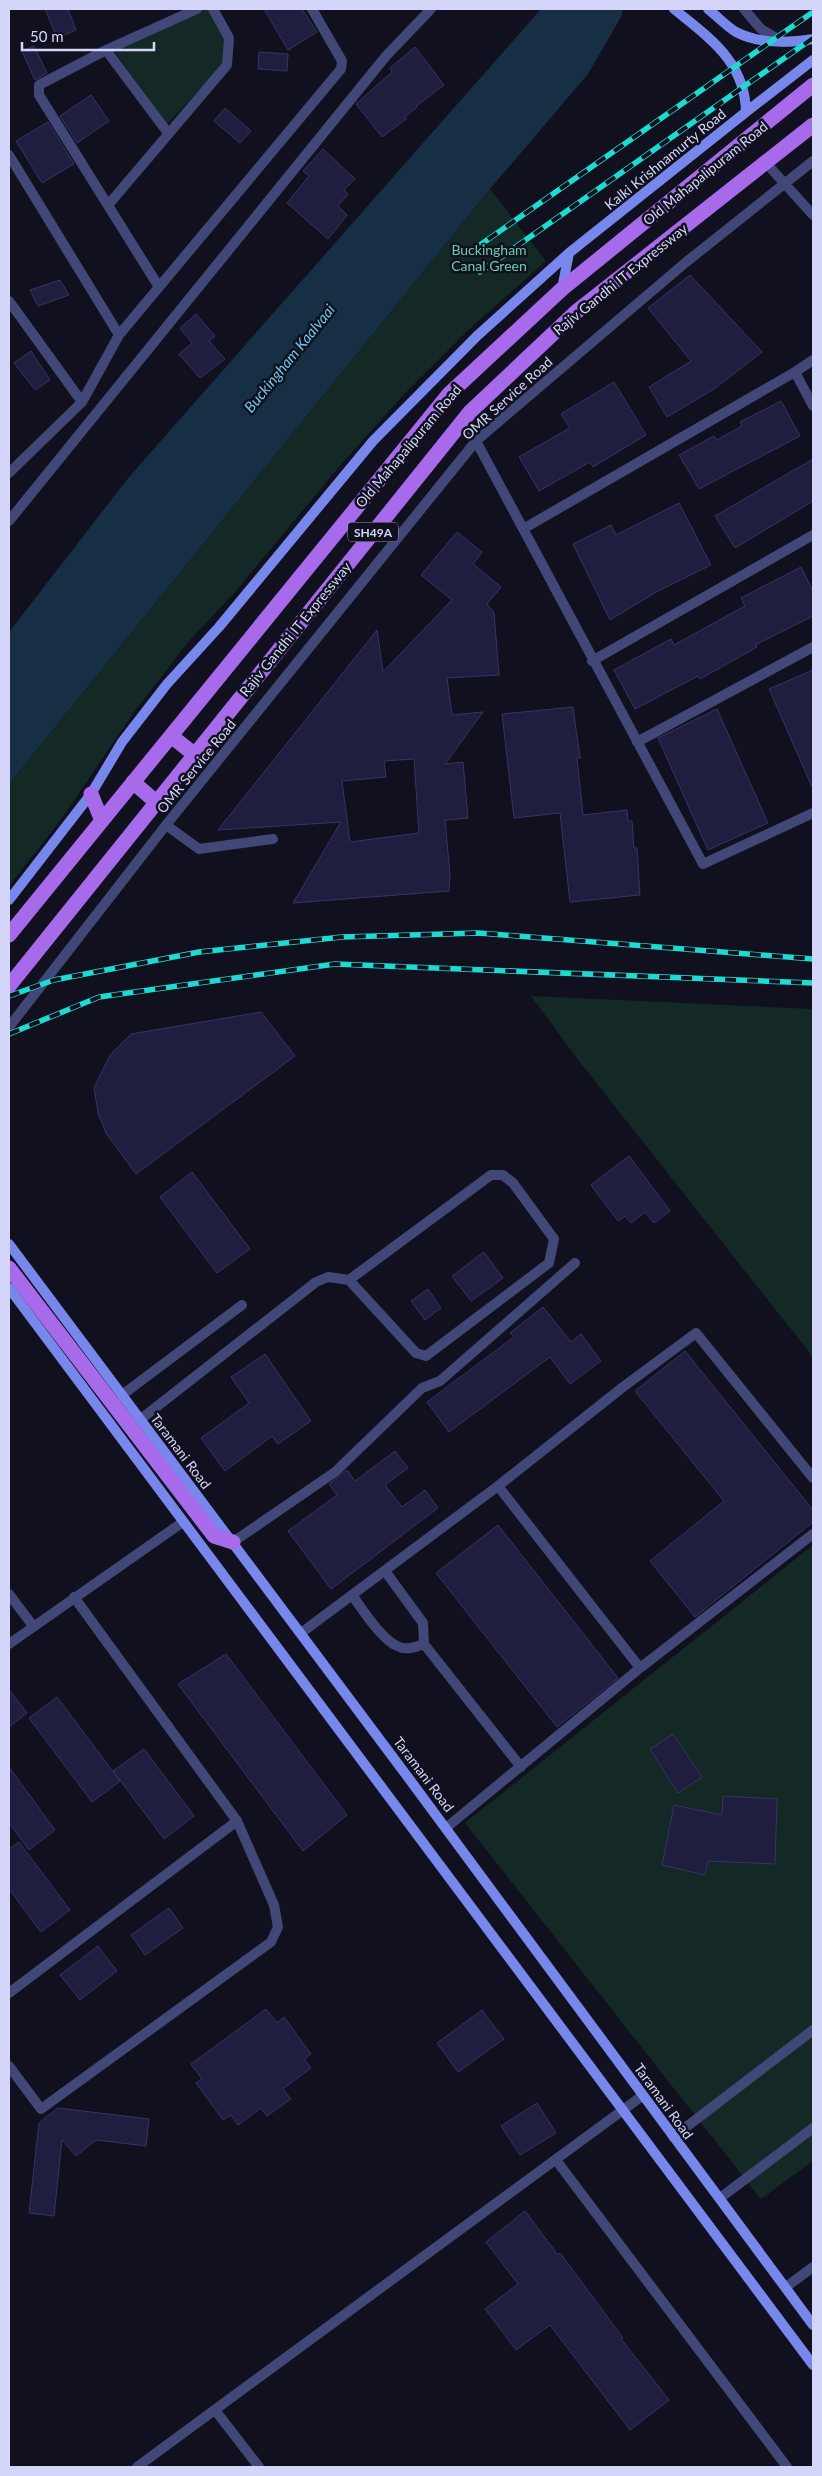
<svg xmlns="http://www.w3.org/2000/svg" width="822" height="2476" viewBox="0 0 822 2476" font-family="Lato,sans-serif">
  <rect width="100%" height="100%" fill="#10101f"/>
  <path fill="#142925" d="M 201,9 L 213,9 L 227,38 L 224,64 L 167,124 L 113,49 Z
    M 490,189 L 546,261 L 464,334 L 407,391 L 337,469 L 236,591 L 189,641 L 134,712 L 60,821 L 9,886 L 9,784 Z
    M 531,996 L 813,1009 L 813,1357 L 579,1061 Z
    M 813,1545 L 813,2161 L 761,2199 L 465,1823 Z"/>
  <path fill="#162f44" d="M 541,9 L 623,9 L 621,17 L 588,74 L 490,189 L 9,784 L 9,632 L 129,477 Z"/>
  <path fill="#201e3e" stroke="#363467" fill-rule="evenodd" d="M 45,9 L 68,9 L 76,30 L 57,38 Z
    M 264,9 L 302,9 L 317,32 L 288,50 Z
    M 34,46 L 47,73 L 35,80 L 22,51 Z
    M 415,47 L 444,85 L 416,106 L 417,107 L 405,117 L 406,119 L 382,137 L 356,104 L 392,72 L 390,68 Z
    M 259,52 L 288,54 L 287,71 L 258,69 Z
    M 91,95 L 109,121 L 77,143 L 60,116 Z
    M 225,108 L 251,131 L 240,143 L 214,121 Z
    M 48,122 L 74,164 L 42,183 L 16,141 Z
    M 323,149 L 355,179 L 344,190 L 348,194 L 338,206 L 347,215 L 328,239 L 287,203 L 309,176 L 303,171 Z
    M 690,275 L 762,352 L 714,389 L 667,417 L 649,387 L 691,361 L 648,308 Z
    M 60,280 L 69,295 L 38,306 L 30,290 Z
    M 196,314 L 215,336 L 209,341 L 225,359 L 200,378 L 179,354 L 192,343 L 180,328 Z
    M 31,351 L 50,380 L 35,390 L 14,363 Z
    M 614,382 L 646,435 L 593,467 L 590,462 L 539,491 L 519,457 L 570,428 L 561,414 Z
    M 781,401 L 800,436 L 699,489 L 679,455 L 714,436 L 717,440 L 742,426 L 740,422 Z
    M 813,459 L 813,501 L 735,548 L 715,516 Z
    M 679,503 L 711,565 L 658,591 L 610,620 L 573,544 L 611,525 L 616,535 Z
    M 457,532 L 482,552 L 473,564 L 501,587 L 487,604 L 494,613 L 499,675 L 447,678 L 452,715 L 483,712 L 445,764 L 463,762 L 468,818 L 445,820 L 450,874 L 449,891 L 293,903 L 341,822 L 218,830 L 377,630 L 383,672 L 452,600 L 421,575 ZM 414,759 L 419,833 L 350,842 L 342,781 L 386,777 L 384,761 Z
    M 801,567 L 813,591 L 813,616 L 755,645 L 757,647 L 700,679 L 698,676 L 635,709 L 614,670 L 671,639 L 674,645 L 745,606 L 741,598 Z
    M 813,670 L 813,789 L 769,689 Z
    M 573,707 L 580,758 L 577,758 L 583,815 L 627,810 L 628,821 L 632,821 L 634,848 L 637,848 L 640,895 L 570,902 L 560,813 L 514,818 L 502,714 Z
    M 717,709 L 768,823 L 708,850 L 658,738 Z
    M 261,1012 L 295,1056 L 136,1174 L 106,1133 L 98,1113 L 94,1088 L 110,1055 L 131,1034 Z
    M 629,1156 L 670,1211 L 654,1223 L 645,1212 L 631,1223 L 625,1216 L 618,1221 L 591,1185 Z
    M 192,1172 L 250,1249 L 217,1273 L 160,1197 Z
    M 484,1252 L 503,1278 L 471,1301 L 452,1276 Z
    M 428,1289 L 441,1308 L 425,1320 L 411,1301 Z
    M 543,1307 L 571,1342 L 581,1334 L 601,1361 L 570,1384 L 550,1357 L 449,1432 L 427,1402 L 514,1337 L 510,1333 Z
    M 685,1351 L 813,1510 L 813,1522 L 695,1617 L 650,1561 L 724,1501 L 635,1391 Z
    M 265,1354 L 311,1421 L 278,1444 L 272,1436 L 225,1471 L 201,1438 L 249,1403 L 231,1377 Z
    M 395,1451 L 408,1468 L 385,1485 L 402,1507 L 425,1490 L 438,1508 L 331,1589 L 288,1531 L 337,1495 L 329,1484 L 347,1470 L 355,1481 Z
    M 498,1525 L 618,1678 L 557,1727 L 436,1573 Z
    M 226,1654 L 347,1815 L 303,1851 L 178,1684 Z
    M 9,1690 L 27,1713 L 9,1727 Z
    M 57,1697 L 120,1781 L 92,1802 L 29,1718 Z
    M 673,1734 L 702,1777 L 678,1793 L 650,1749 Z
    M 144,1749 L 194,1816 L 164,1839 L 113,1771 Z
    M 9,1767 L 55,1830 L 29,1850 L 9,1823 Z
    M 723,1796 L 777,1799 L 775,1864 L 708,1861 L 705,1875 L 662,1865 L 674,1805 L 722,1815 Z
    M 19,1842 L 70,1910 L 41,1932 L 9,1889 L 9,1849 Z
    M 169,1908 L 183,1928 L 145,1955 L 131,1935 Z
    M 98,1946 L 117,1971 L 80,2000 L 60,1975 Z
    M 266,2009 L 277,2023 L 284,2017 L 311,2054 L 304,2059 L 311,2068 L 283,2089 L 291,2099 L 267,2116 L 261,2108 L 238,2125 L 231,2115 L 223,2120 L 196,2083 L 202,2079 L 191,2064 Z
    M 482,2010 L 504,2039 L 458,2072 L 437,2043 Z
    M 537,2103 L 556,2133 L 520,2155 L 501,2126 Z
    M 58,2108 L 149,2119 L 146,2146 L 96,2140 L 76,2156 L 62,2140 L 54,2216 L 29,2213 L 39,2123 Z
    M 525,2211 L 558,2255 L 560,2253 L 623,2338 L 621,2339 L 669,2400 L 630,2430 L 550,2325 L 516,2350 L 485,2309 L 518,2284 L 486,2242 Z"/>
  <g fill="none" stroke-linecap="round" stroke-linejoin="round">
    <path stroke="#414878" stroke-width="10" d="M 766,163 L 813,215
      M 795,372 L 813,360
      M 462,422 L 476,441 L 703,864 L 813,813
      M 523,529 L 795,372 L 813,406
      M 592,661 L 813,535
      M 637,742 L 813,647
      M 166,825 L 199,849 L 273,839
      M 9,1027 L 166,825 L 476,441 L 685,263 L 813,161
      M 122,1395 L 242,1305
      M 141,1419 L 316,1282 L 328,1277 L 349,1280 L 416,1353 L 426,1356 L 549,1263 L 554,1239 L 513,1183 L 503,1175 L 491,1175 L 349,1280
      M 498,1486 L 623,1387 L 696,1333 L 813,1478
      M 233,1542 L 335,1472 L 422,1388 L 440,1381 L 575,1263
      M 385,1571 L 423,1623 L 424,1644
      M 9,1594 L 33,1626
      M 352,1595 C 363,1610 381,1639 397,1646 C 406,1651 416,1647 424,1644 L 521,1767
      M 301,1633 L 498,1486 L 640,1668 L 447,1827
      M 9,1644 L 183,1522
      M 640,1668 L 813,1534
      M 9,1993 L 237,1821 L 74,1597
      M 9,2066 L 41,2109 L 271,1942 L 278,1927 L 274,1905 L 237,1821
      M 673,2137 L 813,2030
      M 556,2160 L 787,2467
      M 720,2198 L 813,2128
      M 786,2287 L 813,2267
      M 215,2410 L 259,2467
      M 137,2467 L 642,2096"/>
    <path stroke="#414878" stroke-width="10" d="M 744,9 L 761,29 L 783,42
      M 106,50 L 168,133
      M 9,155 L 119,335
      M 109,204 L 227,65 L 229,38 L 213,9
      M 159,287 L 39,95 L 39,85 L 106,50 L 197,9
      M 9,301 L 82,402
      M 9,473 L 82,402 L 119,335 L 341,69 L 342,61 L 312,9
      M 9,521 L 386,56 L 431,9"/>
    <path stroke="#7887ec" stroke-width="10" d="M 708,9 C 717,16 726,26 736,32 C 759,44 789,43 813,39
      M 746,112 L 813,60
      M 562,289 L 569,253 L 746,112 C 745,61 709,38 674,9
      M 9,900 L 91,794 L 122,742 L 167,684 L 219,627 L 373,441 L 477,336 L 569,253
      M 9,1244 C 279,1603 547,1963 813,2325
      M 9,1288 L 813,2365"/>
    <path stroke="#a66aea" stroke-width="15" d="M 171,736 L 194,754
      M 133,782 L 156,802
      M 91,794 L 102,821
      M 9,935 L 449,394 L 562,289 L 813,85
      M 9,986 L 470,412 L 576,312 L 813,125
      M 9,1268 L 214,1536 L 233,1542"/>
    <g stroke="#1edbd1" stroke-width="5.5">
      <path id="rail" d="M 470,252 L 813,12
        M 480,272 L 813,38
        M 9,996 L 54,980 L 199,952 L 342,937 L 479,933 L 813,959
        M 9,1034 L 99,997 L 335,964 L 813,983"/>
    </g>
    <use href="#rail" stroke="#10101f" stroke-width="4" stroke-dasharray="11" stroke-linecap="butt"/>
  </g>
  <g text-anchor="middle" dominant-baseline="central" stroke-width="5" stroke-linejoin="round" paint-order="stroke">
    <rect fill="#10101f" stroke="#999bb8" stroke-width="1" x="348" y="522.5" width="50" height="19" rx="4"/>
    <g font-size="12" font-weight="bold" fill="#d4d6f9">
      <text x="373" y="532">SH49A</text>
    </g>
    <g font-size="14" fill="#d4d6f9" stroke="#10101f">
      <text transform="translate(665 159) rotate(-39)">Kalki Krishnamurty Road</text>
      <text transform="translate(705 173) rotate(-39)">Old Mahapalipuram Road</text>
      <text transform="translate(620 279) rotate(-39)">Rajiv Gandhi IT Expressway</text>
      <text transform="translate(507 398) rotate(-42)">OMR Service Road</text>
      <text transform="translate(408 446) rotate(-50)">Old Mahapalipuram Road</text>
      <text transform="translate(295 629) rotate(-51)">Rajiv Gandhi IT Expressway</text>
      <text transform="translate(196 766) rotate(-51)">OMR Service Road</text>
      <text transform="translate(181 1451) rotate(53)">Taramani Road</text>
      <text transform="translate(424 1774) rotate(53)">Taramani Road</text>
      <text transform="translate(664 2101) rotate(54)">Taramani Road</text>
    </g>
    <g font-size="14" fill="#6acfa6" stroke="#10101f">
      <text x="489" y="249">Buckingham<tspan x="489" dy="16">Canal Green</tspan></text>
    </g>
    <g font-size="15" font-style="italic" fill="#70c5eb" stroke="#10101f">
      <text transform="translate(289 358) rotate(-51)">Buckingham Kaalvaai</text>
    </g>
  </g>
  <rect width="822" height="2476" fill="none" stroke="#d4d6f9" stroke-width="20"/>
  <path d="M22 42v8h132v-8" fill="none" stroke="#d4d6f9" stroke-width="2.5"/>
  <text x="30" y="42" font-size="15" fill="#d4d6f9" stroke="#10101f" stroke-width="4" paint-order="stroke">50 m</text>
</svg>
